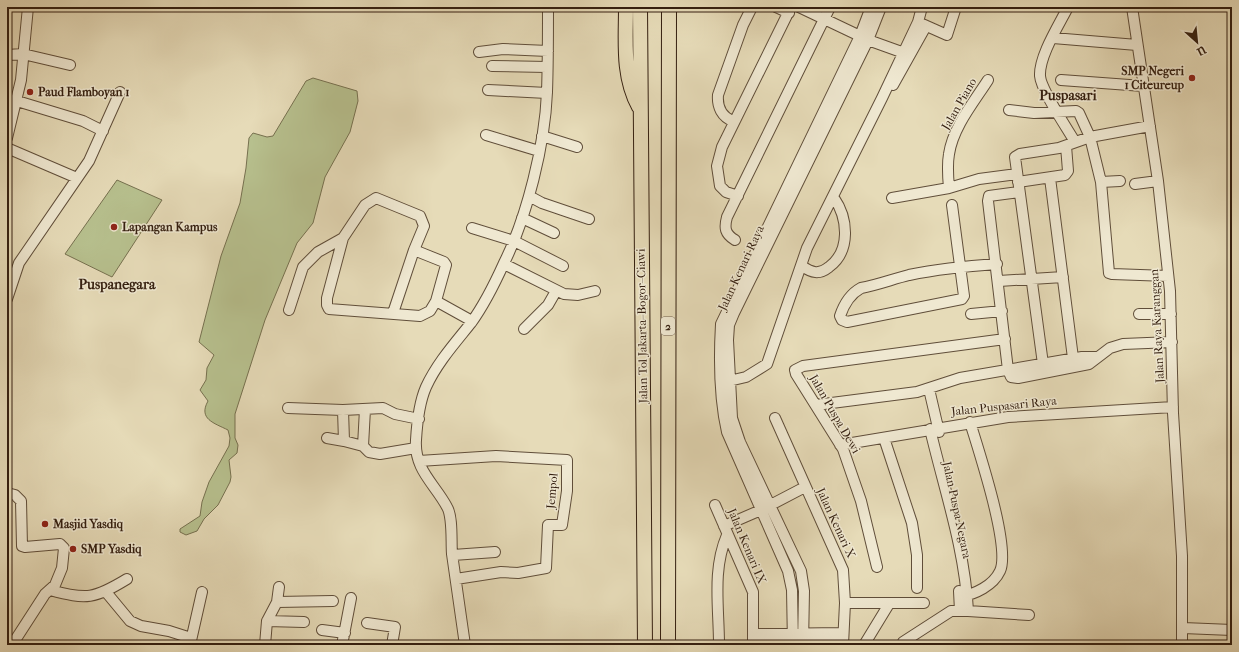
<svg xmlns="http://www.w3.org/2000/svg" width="1239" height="652" viewBox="0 0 1239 652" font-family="'IM FELL French Canon',serif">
  <rect width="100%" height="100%" fill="#e6dbb8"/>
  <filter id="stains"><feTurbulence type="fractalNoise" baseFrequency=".005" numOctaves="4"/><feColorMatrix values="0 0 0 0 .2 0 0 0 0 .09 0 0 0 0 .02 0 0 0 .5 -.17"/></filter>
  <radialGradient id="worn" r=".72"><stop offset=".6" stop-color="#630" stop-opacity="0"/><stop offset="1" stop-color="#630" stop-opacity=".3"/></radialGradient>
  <path fill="#b7c08e" stroke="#76704f" d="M 313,78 L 357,91 L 358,101 L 350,132 L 325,177 L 313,223 L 297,243 L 265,320 L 235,414 L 235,438 L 238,445 L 237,453 L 229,460 L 231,477 L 230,482 L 218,505 L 204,519 L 197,531 L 186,535 L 180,532 L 180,529 L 200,516 L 202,502 L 209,482 L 229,446 L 230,438 L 228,430 C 214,423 198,419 208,401 L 200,390 L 206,380 L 207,368 L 214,355 L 199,342 L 221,256 L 240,203 L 246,168 L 249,138 L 253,133 L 267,137 L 273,136 L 306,81 Z
    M 117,180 L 162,200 L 112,277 L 65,254 Z"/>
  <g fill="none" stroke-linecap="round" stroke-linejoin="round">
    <g stroke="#604e3a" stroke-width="12">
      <path id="minor" d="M 776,7 L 789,13
        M 799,7 L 860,36
        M 1068,7 C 1059,25 1039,56 1040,76 C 1041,90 1067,128 1075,142
        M 1132,7 L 1158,181 L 1170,291 L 1173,413 L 1182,556 L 1182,645
        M 920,23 L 947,35 L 956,7
        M 1053,38 L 1137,45
        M 868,40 L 907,54
        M 479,52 L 503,49 L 548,51
        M 7,55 L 23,54 L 70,65
        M 492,66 L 547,67
        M 1061,80 L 1143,86
        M 893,85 L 926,26
        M 488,90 L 547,93
        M 17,101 L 83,121 L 103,131
        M 1009,110 L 1034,113 L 1076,111 L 1079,113 L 1090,137 L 1101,182 L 1109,273 L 1112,274 L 1168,276
        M 733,121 C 722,117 717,107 718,95 L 743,25 L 752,7
        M 486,135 L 539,151
        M 542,136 L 577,147
        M 7,138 L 21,80 L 28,7
        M 7,148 L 77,178
        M 1050,178 L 1073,358
        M 1018,182 L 1065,175 L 1068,171 L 1066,146
        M 1101,182 L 1120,181
        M 1135,184 L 1158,181
        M 949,188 C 948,177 947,165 949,154 C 953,127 974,102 988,80
        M 1019,192 L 989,196 L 988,201 L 1008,370 L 1011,377 L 1018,378 L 1089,364 L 1110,348 L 1123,344 L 1172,342
        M 529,196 L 542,203 L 589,219
        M 738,196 L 726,192 L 720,186 L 717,166 L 722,147 L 791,7
        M 892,198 L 949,188 L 979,179 L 1017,174
        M 952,205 L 964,296 L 962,299 L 847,322 L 842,320 L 840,316 C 844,304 850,294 861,288 C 877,285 893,279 909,275 C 938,269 967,266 997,264
        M 522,218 L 554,233
        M 472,228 L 514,241 L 563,266
        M 343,238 L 327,298 L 327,305 L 329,309 L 420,316 L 430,311 L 436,301 L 472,321
        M 735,240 C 725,234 724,228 727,217 L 830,7
        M 414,250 L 444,262 L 446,265 L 436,301
        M 504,264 L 564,294 L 578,295 L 595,291
        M 802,266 C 812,273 819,275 829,267 C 851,251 848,218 834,198
        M 999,281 L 1063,277
        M 7,299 L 19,263 L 89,161 L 120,92
        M 289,310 L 303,267 L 318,252 L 343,238 L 365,205 L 376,198 L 420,216 L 424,226 L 414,250 L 393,313
        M 971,314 L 1002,311
        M 1139,314 L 1171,314
        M 524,329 L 548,305 L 556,291
        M 1043,364 L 1015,157 L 1020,154 L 1059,148 L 1090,137 L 1150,126
        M 729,381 L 746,377 L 767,364 L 807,248 L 882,98 L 918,22 L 922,7
        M 929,389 L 939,432
        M 816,405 L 917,392 L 960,378 L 1082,357 L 1097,357
        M 288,408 L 343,410 L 344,441 L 363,446 L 369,452 L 380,454 L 416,448
        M 343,410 L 383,408 L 395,414 L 419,419
        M 775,418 L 843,570 L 845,603 L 843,645
        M 930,429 C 944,489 965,549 968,611
        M 327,438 L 344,441
        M 884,438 L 912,523 L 917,555 L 917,588
        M 840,445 L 1008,417 L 1173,407
        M 363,446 L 365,409
        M 419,461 L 496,456 L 567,460 L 567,491 L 562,525 L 548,525 L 546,568 L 518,573 L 501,572 L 456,579
        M 7,493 L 15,495 L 21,501 L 22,546 L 25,547 L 60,544 L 64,548 L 62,568 L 55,585 L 45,594 L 12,645
        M 715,505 L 753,592 L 753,645
        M 724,526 L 761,510 L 805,487
        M 453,555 L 495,552
        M 877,567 L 861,501 L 843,449 L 796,374 L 795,370 L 803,366 L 1005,339
        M 50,590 C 87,600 94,599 127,579
        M 959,591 L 960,611
        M 106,592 L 130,621 L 141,626 L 169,631 L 191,638
        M 960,597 C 975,594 993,586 1000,571 C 1011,547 978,449 970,422
        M 277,602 L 333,601
        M 845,603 L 924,603
        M 267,621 L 304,622
        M 367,623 L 395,627 L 392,645
        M 1183,628 L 1232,630
        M 322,630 L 345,633
        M 753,634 L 843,633
        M 903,642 L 951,611 L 968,611 L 1029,615
        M 753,643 L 843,643
        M 190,645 L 202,592
        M 265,645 L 267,621 L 277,602 L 279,587
        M 342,645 L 351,598
        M 465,645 C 461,615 456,584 452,554 C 451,542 453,517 447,507 C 435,484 414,470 416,440 C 417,423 419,403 426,387 C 437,363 455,343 471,323 C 484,305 495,283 504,263 C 527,217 545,144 547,92 C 548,64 548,35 548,7
        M 719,645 C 719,607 712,570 727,535
        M 793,645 L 792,590 L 788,571 L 727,432 C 719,397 719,359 721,324 L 860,36 L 871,7
        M 803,645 L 804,591 L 801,571 L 740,442 L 732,418 L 728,340 L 729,325 L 734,313 L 868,40 L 881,7
        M 864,645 L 889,604"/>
    </g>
    <g stroke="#341f10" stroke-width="16">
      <path id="highway" d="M 626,7 C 626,41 622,76 639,107
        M 640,7 L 645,645
        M 668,645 L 669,7"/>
    </g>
    <use href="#minor" stroke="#efe8d1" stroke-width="10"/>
    <use href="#highway" stroke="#e6dbb8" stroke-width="14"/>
  </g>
  <g fill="#8f2418" stroke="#efe8d1" stroke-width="1.5">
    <circle cx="1192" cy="78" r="4"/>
    <circle cx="30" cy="92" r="4"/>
    <circle cx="114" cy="227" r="4"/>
    <circle cx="45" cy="524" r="4"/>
    <circle cx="73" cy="549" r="4"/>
  </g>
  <g text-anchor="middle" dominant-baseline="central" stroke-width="3" stroke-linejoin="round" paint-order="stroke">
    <rect fill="#efe8d1" stroke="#6c5b4a" stroke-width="1" x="661" y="317" width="14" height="18" rx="3"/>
    <g font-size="11" font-weight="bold" fill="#341f10">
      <text x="668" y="326">2</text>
    </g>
    <g font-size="12" font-weight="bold" fill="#341f10" stroke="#efe8d1" text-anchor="start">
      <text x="1184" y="71" text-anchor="end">SMP Negeri<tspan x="1184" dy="14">1 Citeureup</tspan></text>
      <text x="38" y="92">Paud Flamboyan 1</text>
      <text x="122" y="227">Lapangan Kampus</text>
      <text x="53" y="524">Masjid Yasdiq</text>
      <text x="81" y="549">SMP Yasdiq</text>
    </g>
    <g font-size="12" fill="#341f10" stroke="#efe8d1">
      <text transform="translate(959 104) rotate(-60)">Jalan Piano</text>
      <text transform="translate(741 268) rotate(-65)">Jalan Kenari Raya</text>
      <text transform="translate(642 326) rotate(-91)">Jalan Tol Jakarta–Bogor–Ciawi</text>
      <text transform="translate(1157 326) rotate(-93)">Jalan Raya Karanggan</text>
      <text transform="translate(1004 406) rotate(-6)">Jalan Puspasari Raya</text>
      <text transform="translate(835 414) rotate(60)">Jalan Puspa Dewi</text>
      <text transform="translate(552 491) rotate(-85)">Jempol</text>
      <text transform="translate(957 510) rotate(78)">Jalan Puspa Negara</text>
      <text transform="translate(836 523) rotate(65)">Jalan Kenari X</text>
      <text transform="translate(747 546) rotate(67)">Jalan Kenari IX</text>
    </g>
    <g font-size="14" font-weight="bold" fill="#341f10" stroke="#efe8d1">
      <text x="1068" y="95">Puspasari</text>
      <text x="117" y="284">Puspanegara</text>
    </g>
  </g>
  <rect width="1239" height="652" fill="none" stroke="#e6dbb8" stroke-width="24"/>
  <rect x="8" y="8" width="1223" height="636" fill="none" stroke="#341f10" stroke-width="2"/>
  <rect x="12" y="12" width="1215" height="628" fill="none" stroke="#341f10"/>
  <g transform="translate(1197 42) rotate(153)" stroke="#efe8d1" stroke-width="3" paint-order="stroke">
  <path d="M0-3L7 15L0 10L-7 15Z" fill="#341f10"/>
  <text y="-6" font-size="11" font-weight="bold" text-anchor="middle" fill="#341f10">U</text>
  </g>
  <rect width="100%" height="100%" filter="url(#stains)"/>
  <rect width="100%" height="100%" fill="url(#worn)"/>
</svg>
